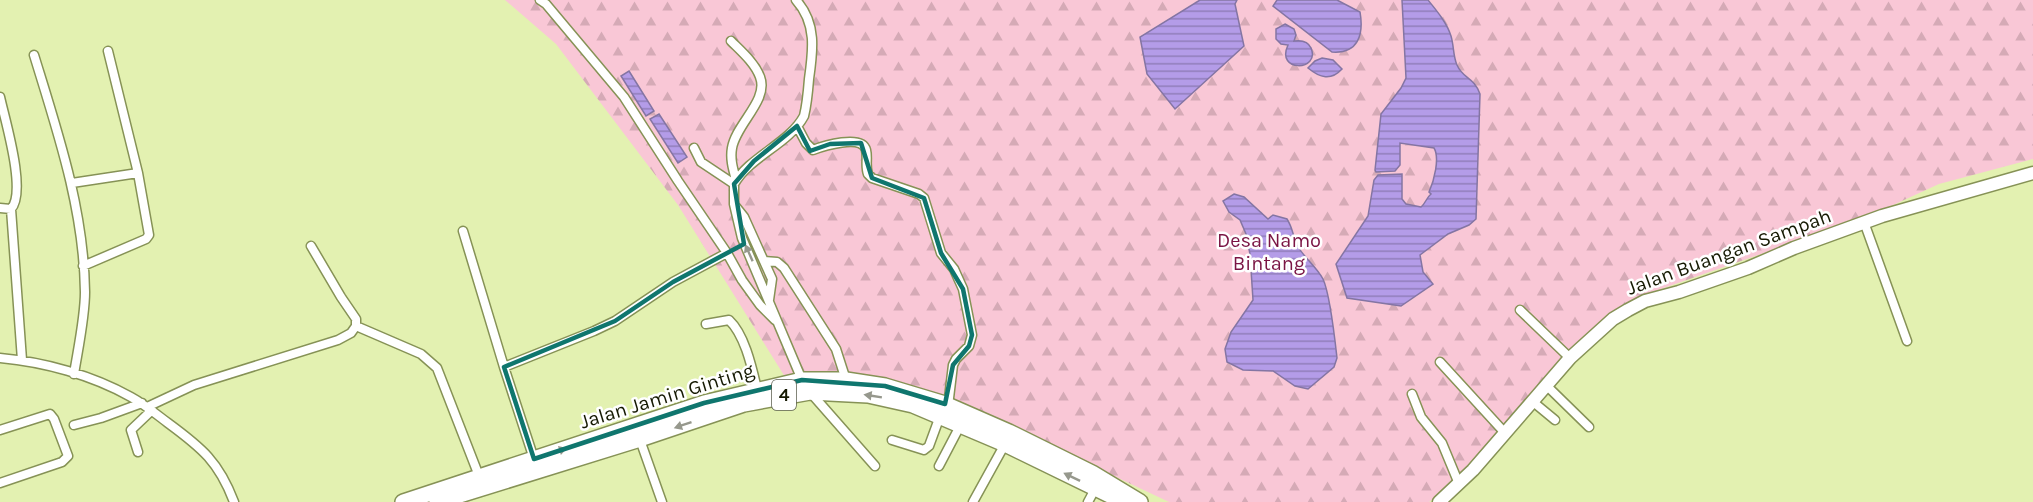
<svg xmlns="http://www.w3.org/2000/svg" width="2033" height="502" viewBox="0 0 2033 502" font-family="Karla,sans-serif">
  <defs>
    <pattern id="forest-firs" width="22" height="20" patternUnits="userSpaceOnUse" patternTransform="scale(1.5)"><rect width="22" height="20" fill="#f9c7d6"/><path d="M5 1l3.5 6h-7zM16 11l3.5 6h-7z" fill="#d5aab6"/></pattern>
    <pattern id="water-rules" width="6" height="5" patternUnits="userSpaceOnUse" patternTransform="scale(1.5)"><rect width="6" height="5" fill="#b49ce8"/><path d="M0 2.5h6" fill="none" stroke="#917eba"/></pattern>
  </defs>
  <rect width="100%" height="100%" fill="#e3f1b1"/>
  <path fill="url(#forest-firs)" d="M 505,0 L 2033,0 L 2033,159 L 1939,184 L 1867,217 L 1638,297 L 1596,326 L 1556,368 L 1479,457 L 1447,489 L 1429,502 L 1169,502 L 968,407 L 869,375 L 806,376 L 801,369 L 790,385 L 678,205 L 556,44 Z"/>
  <path fill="url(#water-rules)" stroke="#8475a3" stroke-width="1.5" d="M 1200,0 L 1237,0 L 1235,4 L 1244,46 L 1175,109 L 1147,74 L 1140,37 Z
    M 1277,0 L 1337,0 L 1360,12 C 1364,35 1358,54 1332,52 L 1273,6 Z
    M 1402,0 L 1428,0 C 1437,11 1447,23 1451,36 C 1454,46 1453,56 1457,65 C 1463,79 1474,77 1480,94 L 1476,219 L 1469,225 L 1448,234 L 1420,255 L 1423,272 L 1433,284 L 1401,306 L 1347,298 L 1336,264 L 1368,216 L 1374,180 L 1378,175 L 1402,174 L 1402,199 L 1406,204 L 1421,207 C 1426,203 1426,198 1431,194 L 1429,192 C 1434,181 1440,158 1434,148 L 1400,143 L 1400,165 L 1395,171 L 1376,172 L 1375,170 L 1381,114 L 1401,88 L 1406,78 Z
    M 1285,24 L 1294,29 L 1296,35 L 1294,41 C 1301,40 1308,41 1311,48 C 1321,71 1275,73 1288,45 L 1281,44 L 1276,39 L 1276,29 Z
    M 1322,58 L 1333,60 L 1342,69 C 1331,81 1320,78 1308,68 L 1315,61 Z
    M 629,71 L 654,111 L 646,116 L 621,76 Z
    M 659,114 L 687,157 L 678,163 L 650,119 Z
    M 1234,194 L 1244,197 L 1268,219 L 1273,215 L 1287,219 C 1293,228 1293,237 1297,245 C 1304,258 1316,266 1323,279 C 1330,294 1335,340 1337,358 L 1334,367 L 1308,389 L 1295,386 L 1273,371 L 1243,370 L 1227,362 L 1225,349 L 1231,332 L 1253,300 L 1250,254 L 1246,234 L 1240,220 L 1229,212 L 1223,201 Z"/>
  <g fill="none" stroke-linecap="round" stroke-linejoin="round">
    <g stroke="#869256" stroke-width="11">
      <path id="street" d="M 540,0 L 546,4 L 624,97 L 678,181 L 727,253 L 742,280 L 760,305 L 775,320
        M 796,0 C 817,23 813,51 809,79 C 808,92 807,104 804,116 C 789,144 750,156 734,184 L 734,204 L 742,238 L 802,380
        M 731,41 C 741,51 755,63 760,77 C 769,100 736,124 732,148 C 730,159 733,169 736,180
        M 34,55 C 58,133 84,210 85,292 C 85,317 78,349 74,374
        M 0,97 C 5,120 27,192 11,209
        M 797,126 L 806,143 L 813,150 C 823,146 862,134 866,150 C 868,158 865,166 868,174 L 872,178 L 919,194 L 924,198 L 941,253 L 954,269 L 963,289 L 972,335 L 969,346 L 956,359 L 953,365 L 949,398 L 945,404
        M 694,148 L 701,162 L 734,184
        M 72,183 L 138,173
        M 736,207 L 744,217 L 772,279 L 769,300
        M 0,208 L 11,209 L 22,360
        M 1864,222 L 1907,341
        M 463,231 L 504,367 L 534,459
        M 764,261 L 777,262 L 784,268 L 836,349 L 846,380
        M 83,266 L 146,239 L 149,235 L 138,173 L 108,51
        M 1520,310 L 1570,358
        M 706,324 L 729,320 C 745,335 752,368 757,389
        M 356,326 L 421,354 L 437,368 L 479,476
        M 0,358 C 44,362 92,375 131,397 C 144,404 156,414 168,423 C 202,448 219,462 234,502
        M 1440,362 L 1505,433
        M 504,367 L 594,331 L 615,321 L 673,282 L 727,253
        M 1546,385 L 1589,427
        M 810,392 L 875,466
        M 1412,394 L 1421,417 L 1442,443 L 1459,484
        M 1532,401 L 1555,420
        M 147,407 L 194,385 L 338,340 L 351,333 L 356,326 L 356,319 L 341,297 L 311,246
        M 74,425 L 101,418 L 142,403
        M 0,430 L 50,414 L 54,419 L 68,456 L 62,462 L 0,483
        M 639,437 L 662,502
        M 892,440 L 924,450 L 929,446 L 940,416
        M 138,452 L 131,430 L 152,410
        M 939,466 L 961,424
        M 973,502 L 1005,444
        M 1088,502 L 1095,489"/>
    </g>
    <g stroke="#869256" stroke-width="15">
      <path id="secondary" d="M 1439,502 L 1473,470 L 1570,358 L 1613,319 L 1628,310 L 1645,301 L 1679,292 L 1748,268 L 1794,248 L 1882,216 L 2033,173"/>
    </g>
    <g stroke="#869256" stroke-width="18">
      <path id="highway" d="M 403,502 L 704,403 L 802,380 L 846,380 L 885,386 L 945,404 L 1009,432 L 1092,473 L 1140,502
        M 437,502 L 640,439 L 744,404 L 810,392 L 868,395 L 913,405 L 1005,444 L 1122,501"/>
    </g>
    <use href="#street" stroke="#fff" stroke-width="8"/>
    <use href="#secondary" stroke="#fff" stroke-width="12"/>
    <use href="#highway" stroke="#fff" stroke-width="15"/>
  </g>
  <defs><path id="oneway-solid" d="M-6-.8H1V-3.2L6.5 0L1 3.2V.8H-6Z" transform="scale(1.5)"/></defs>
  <g fill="#96988d">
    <use href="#oneway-solid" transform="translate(749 253) rotate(-114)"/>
    <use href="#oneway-solid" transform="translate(873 396) rotate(-171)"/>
    <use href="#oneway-solid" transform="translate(683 425) rotate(161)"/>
    <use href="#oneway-solid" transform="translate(558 451) rotate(-18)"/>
    <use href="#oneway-solid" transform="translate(1072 477) rotate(-154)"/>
  </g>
  <path fill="none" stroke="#0f766e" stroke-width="4.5" stroke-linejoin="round" d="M 797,126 L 810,151 L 830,144 L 861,143 L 872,178 L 924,198 L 941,253 L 963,289 L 972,335 L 969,346 L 953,365 L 945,404 L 885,386 L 802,380 L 704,403 L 534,459 L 504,367 L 615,321 L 673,282 L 744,244 L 734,184 L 754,161 Z"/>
  <g text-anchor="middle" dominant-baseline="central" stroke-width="5" stroke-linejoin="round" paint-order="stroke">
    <rect fill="#fff" stroke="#5b5e4e" stroke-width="1.5" x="772" y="380" width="24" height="30" rx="4.5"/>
    <g font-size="18" font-weight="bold" fill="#151902">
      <text x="784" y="395">4</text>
    </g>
    <g font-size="20" fill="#7a1444" stroke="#fff">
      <text x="1269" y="240">Desa Namo<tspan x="1269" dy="23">Bintang</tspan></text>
    </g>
    <g font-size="20" fill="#151902" stroke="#fff">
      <text transform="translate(1729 252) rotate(-20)">Jalan Buangan Sampah</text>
      <text transform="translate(667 396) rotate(-17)">Jalan Jamin Ginting</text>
    </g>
  </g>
</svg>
